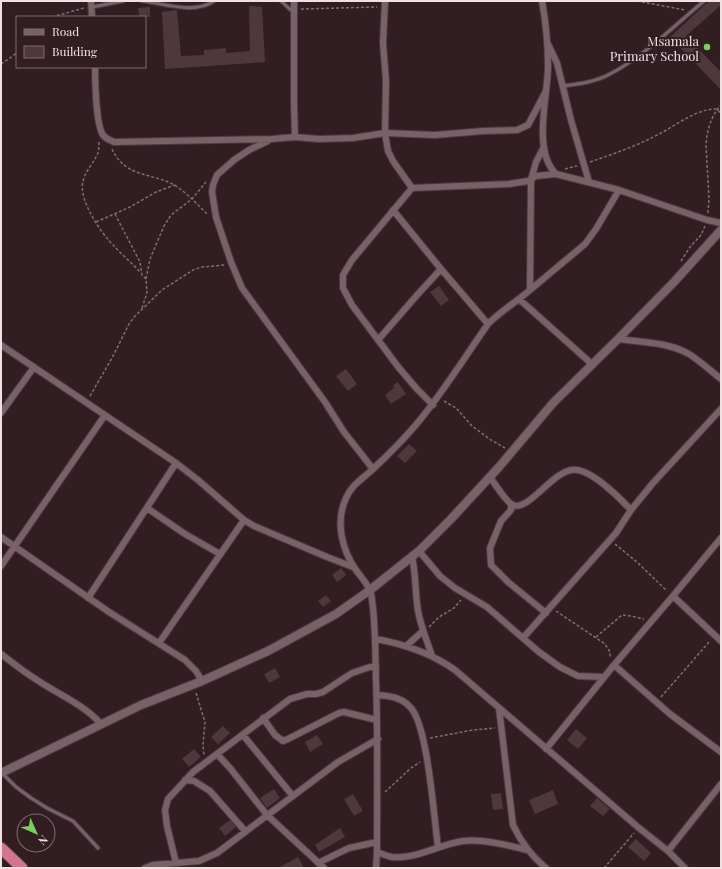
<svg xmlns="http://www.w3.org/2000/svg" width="722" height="869" viewBox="0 0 722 869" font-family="'Playfair Display',serif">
  <rect width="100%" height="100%" fill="#321d23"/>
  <path fill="#4e373d" d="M 709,1 L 721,1 L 721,5 L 686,36 L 721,72 L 721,90 L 670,37 Z
    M 249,6 L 262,7 L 265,62 L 165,69 L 162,12 L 177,10 L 181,56 L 204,55 L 204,50 L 226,48 L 226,53 L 250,51 Z
    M 150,7 L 150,17 L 139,17 L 138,8 Z
    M 439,286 L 449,300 L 441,306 L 430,292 Z
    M 346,369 L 357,384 L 348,391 L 336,376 Z
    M 398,382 L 406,394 L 391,404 L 385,395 L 394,388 L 393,385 Z
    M 409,444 L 417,451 L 405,463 L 397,456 Z
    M 341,568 L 346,575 L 337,582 L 332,575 Z
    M 326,595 L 331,601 L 323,607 L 318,601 Z
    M 275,668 L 280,677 L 269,683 L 264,674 Z
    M 223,726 L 230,733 L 218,744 L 211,737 Z
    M 576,729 L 587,738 L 578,749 L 567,740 Z
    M 317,735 L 323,744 L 310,752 L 305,742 Z
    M 194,749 L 201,757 L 189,767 L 182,759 Z
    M 274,789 L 280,798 L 267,808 L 260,798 Z
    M 553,790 L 558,804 L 535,814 L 529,800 Z
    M 501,793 L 503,809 L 493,810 L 491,794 Z
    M 353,794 L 363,811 L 354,816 L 344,799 Z
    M 597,798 L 610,809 L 603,816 L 590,806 Z
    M 230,820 L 236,827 L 225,836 L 219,828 Z
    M 340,828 L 345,837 L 319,852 L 315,845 Z
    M 636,839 L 651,853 L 644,861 L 628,847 Z
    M 298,857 L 303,866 L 300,868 L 278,868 Z"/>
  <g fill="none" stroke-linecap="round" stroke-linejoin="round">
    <g stroke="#4c3b40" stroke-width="5">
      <path id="service" d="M 142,1 C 163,3 194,15 214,1
        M 281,1 L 293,12
        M 92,7 L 123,1
        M 563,86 C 579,84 595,82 610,74 C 643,57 675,25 704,1
        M 3,774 L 16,787 L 31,798 L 47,808 L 73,821 L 98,848"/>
    </g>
    <g stroke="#4c3b40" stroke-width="8">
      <path id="minor" d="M 91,1 L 92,17
        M 294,1 L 294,103 L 295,137
        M 385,1 L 383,43 L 386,81 L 385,133 L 388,151 L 393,161 L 412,188
        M 542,1 C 546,23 548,44 548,66 C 548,97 532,150 556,174 L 619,190 L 707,220 L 721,223
        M 548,44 L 557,63 L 571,120 L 589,182
        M 95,67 C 95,81 96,125 103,135 C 106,139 110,140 114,142 L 272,139 L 295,137 L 319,139 L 353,138 L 385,133 L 435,135 L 483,131 L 517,130 L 528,125 L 546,91
        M 268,141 L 249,150 L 234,160 L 217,175 L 213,185 L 212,192 L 216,217 L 231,262 L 242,288 L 325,402 L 344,432 L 373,469
        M 393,210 L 441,269 L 488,324
        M 530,290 L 585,244 L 596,229 L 619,190
        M 519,299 L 593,365
        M 618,339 C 641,342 668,342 689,354 C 700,361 711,371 721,379
        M 378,340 L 418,294 L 441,269
        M 1,345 L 176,463 L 198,480 L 244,520 L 254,526 L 327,557 L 353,567
        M 433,405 L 417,389 L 399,368 L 352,305 L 343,288 L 343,275 L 352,260 L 412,188 L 509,184 L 528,181 L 536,176 L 556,174
        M 1,413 L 34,367
        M 490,477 C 495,484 506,502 513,505 C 528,512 552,472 572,470 C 589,467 620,498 631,510
        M 511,504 L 511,510 L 501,521 L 490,548 L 491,565 L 508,582 L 546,613
        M 147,508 L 185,534 L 220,554
        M 1,537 L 109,612 L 185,660 L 196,671 L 202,681
        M 419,551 L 440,576 L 455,588 L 487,607 L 539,652 L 560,667 L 578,676 L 603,677
        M 412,556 C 416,574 415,593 418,611 C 421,627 427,641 432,656
        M 1,566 L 105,415
        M 673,596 L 721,641
        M 88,598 L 176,463
        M 523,638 L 616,533 L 631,510 L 653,483 L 721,409
        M 376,639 C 404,644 431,653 455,670 L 639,828 L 668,851 L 685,868
        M 159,643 L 244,520
        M 406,646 L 423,631
        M 1,654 C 12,662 22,671 34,678 C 57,694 82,703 101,724
        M 614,665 L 670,714 L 721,752
        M 377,695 C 390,696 401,697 410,707 C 428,724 434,820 438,847
        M 499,708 L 513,825 C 521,842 531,856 546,868
        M 263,718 L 275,735 L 283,741 L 288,739 L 339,713 L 344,712 L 377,720
        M 243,735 L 292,795
        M 546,749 L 614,665 L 673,596 L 721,538
        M 217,754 L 230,768 L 267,815 L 324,868
        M 185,780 L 194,781 L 210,791 L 245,831
        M 668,851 L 721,784
        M 377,852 C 382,854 387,856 392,857 C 415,860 440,844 463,841 C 484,839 507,845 527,850
        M 176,863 L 167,826 L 165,810 L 168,799 L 193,772 L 290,699 L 307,694 L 316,694 L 323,692 L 352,673 L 376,665
        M 318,863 L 349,848 L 377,842
        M 145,868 L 153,865 L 199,861 L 217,853 L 338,762 L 378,739
        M 376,868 L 377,852 C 377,795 378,737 376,680 C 375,651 376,622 371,593 C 369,585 360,576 356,570 C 342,550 335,522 346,498 C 352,484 364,478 374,468 C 388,455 402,441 414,427 C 441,396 464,358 488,324 C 501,311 516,302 530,290 L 531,180 L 536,162 L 544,147"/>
    </g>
    <g stroke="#4c3b40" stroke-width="10">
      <path id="tertiary" d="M 1,773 L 141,705 L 202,681 L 268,651 L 336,614 L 370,590 L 419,551 L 451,519 L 499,467 L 553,403 L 618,339 L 674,282 L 721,230"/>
    </g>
    <g stroke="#4c3b40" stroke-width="13">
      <path id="trunk" d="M 1,848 L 22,868"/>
    </g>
    <path stroke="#806d72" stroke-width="1.5" stroke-dasharray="3 2" stroke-linecap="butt" d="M 637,1 L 685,10
      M 301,9 L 377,7
      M 52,17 L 84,8
      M 1,64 L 13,56 L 17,52
      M 99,142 C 99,147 99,153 96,157 C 92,165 85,172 83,181 C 78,200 101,233 114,246 C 122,255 132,263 140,272
      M 112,149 C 126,179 153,172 176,186 C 188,194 198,205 208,215
      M 590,162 C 613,154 637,146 659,134 C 677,125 694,110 715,109 L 717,109 L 721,114
      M 565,169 L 577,166
      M 708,213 L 709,198 L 706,145 C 707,130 711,116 721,105
      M 115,214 L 140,262 L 142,275 L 146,279
      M 96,222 L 130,207 L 156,192 L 175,185
      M 681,261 L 690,247 L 701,235 L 705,226
      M 142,308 L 147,293 L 146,279 L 150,259 L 164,226 L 171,215 L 192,199 L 206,182
      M 90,396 L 112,358 L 129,324 L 135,316 L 162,290 L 193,270 L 202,267 L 225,265
      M 444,401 L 456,408 L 472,426 L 491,440 L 505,448
      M 615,544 L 638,563 L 667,591
      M 556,611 L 605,644 L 610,652 L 610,658
      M 429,627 L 439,617 L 454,608 L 461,600
      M 596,637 L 622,615 L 631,616 L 644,619
      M 196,693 L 205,722 L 203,745 L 204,755
      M 661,697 L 710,641
      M 430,738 L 473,730 L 495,728
      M 385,792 L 411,768 L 420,762
      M 604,868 L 634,833"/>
    <use href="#service" stroke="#7a6067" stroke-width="3"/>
    <use href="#minor" stroke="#7a6067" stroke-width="6"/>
    <use href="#tertiary" stroke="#7a6067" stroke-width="8"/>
    <use href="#trunk" stroke="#d37492" stroke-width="11"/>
  </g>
  <circle fill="#76d25a" stroke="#321d23" stroke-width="1.5" cx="707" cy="47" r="4"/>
  <g text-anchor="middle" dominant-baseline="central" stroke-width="4" stroke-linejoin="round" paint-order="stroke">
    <g font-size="13" fill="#efe0e3" stroke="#321d23" text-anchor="end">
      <text x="699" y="40">Msamala<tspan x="699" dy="15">Primary School</tspan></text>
    </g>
  </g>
  <rect width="722" height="869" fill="none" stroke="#efe0e3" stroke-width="4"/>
  <rect x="16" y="16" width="130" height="52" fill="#321d23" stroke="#7e6b70"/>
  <rect x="24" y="29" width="20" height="6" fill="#7a6067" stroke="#7e6b70"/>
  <text x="52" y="36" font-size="12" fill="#efe0e3">Road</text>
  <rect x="24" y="46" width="20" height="12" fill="#4e373d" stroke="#7e6b70"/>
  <text x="52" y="56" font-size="12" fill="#efe0e3">Building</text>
  <g transform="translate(36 833) rotate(135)"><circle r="19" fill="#321d23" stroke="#7e6b70"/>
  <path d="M0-3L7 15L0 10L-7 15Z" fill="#76d25a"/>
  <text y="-6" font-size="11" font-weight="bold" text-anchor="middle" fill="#efe0e3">N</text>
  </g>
</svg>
